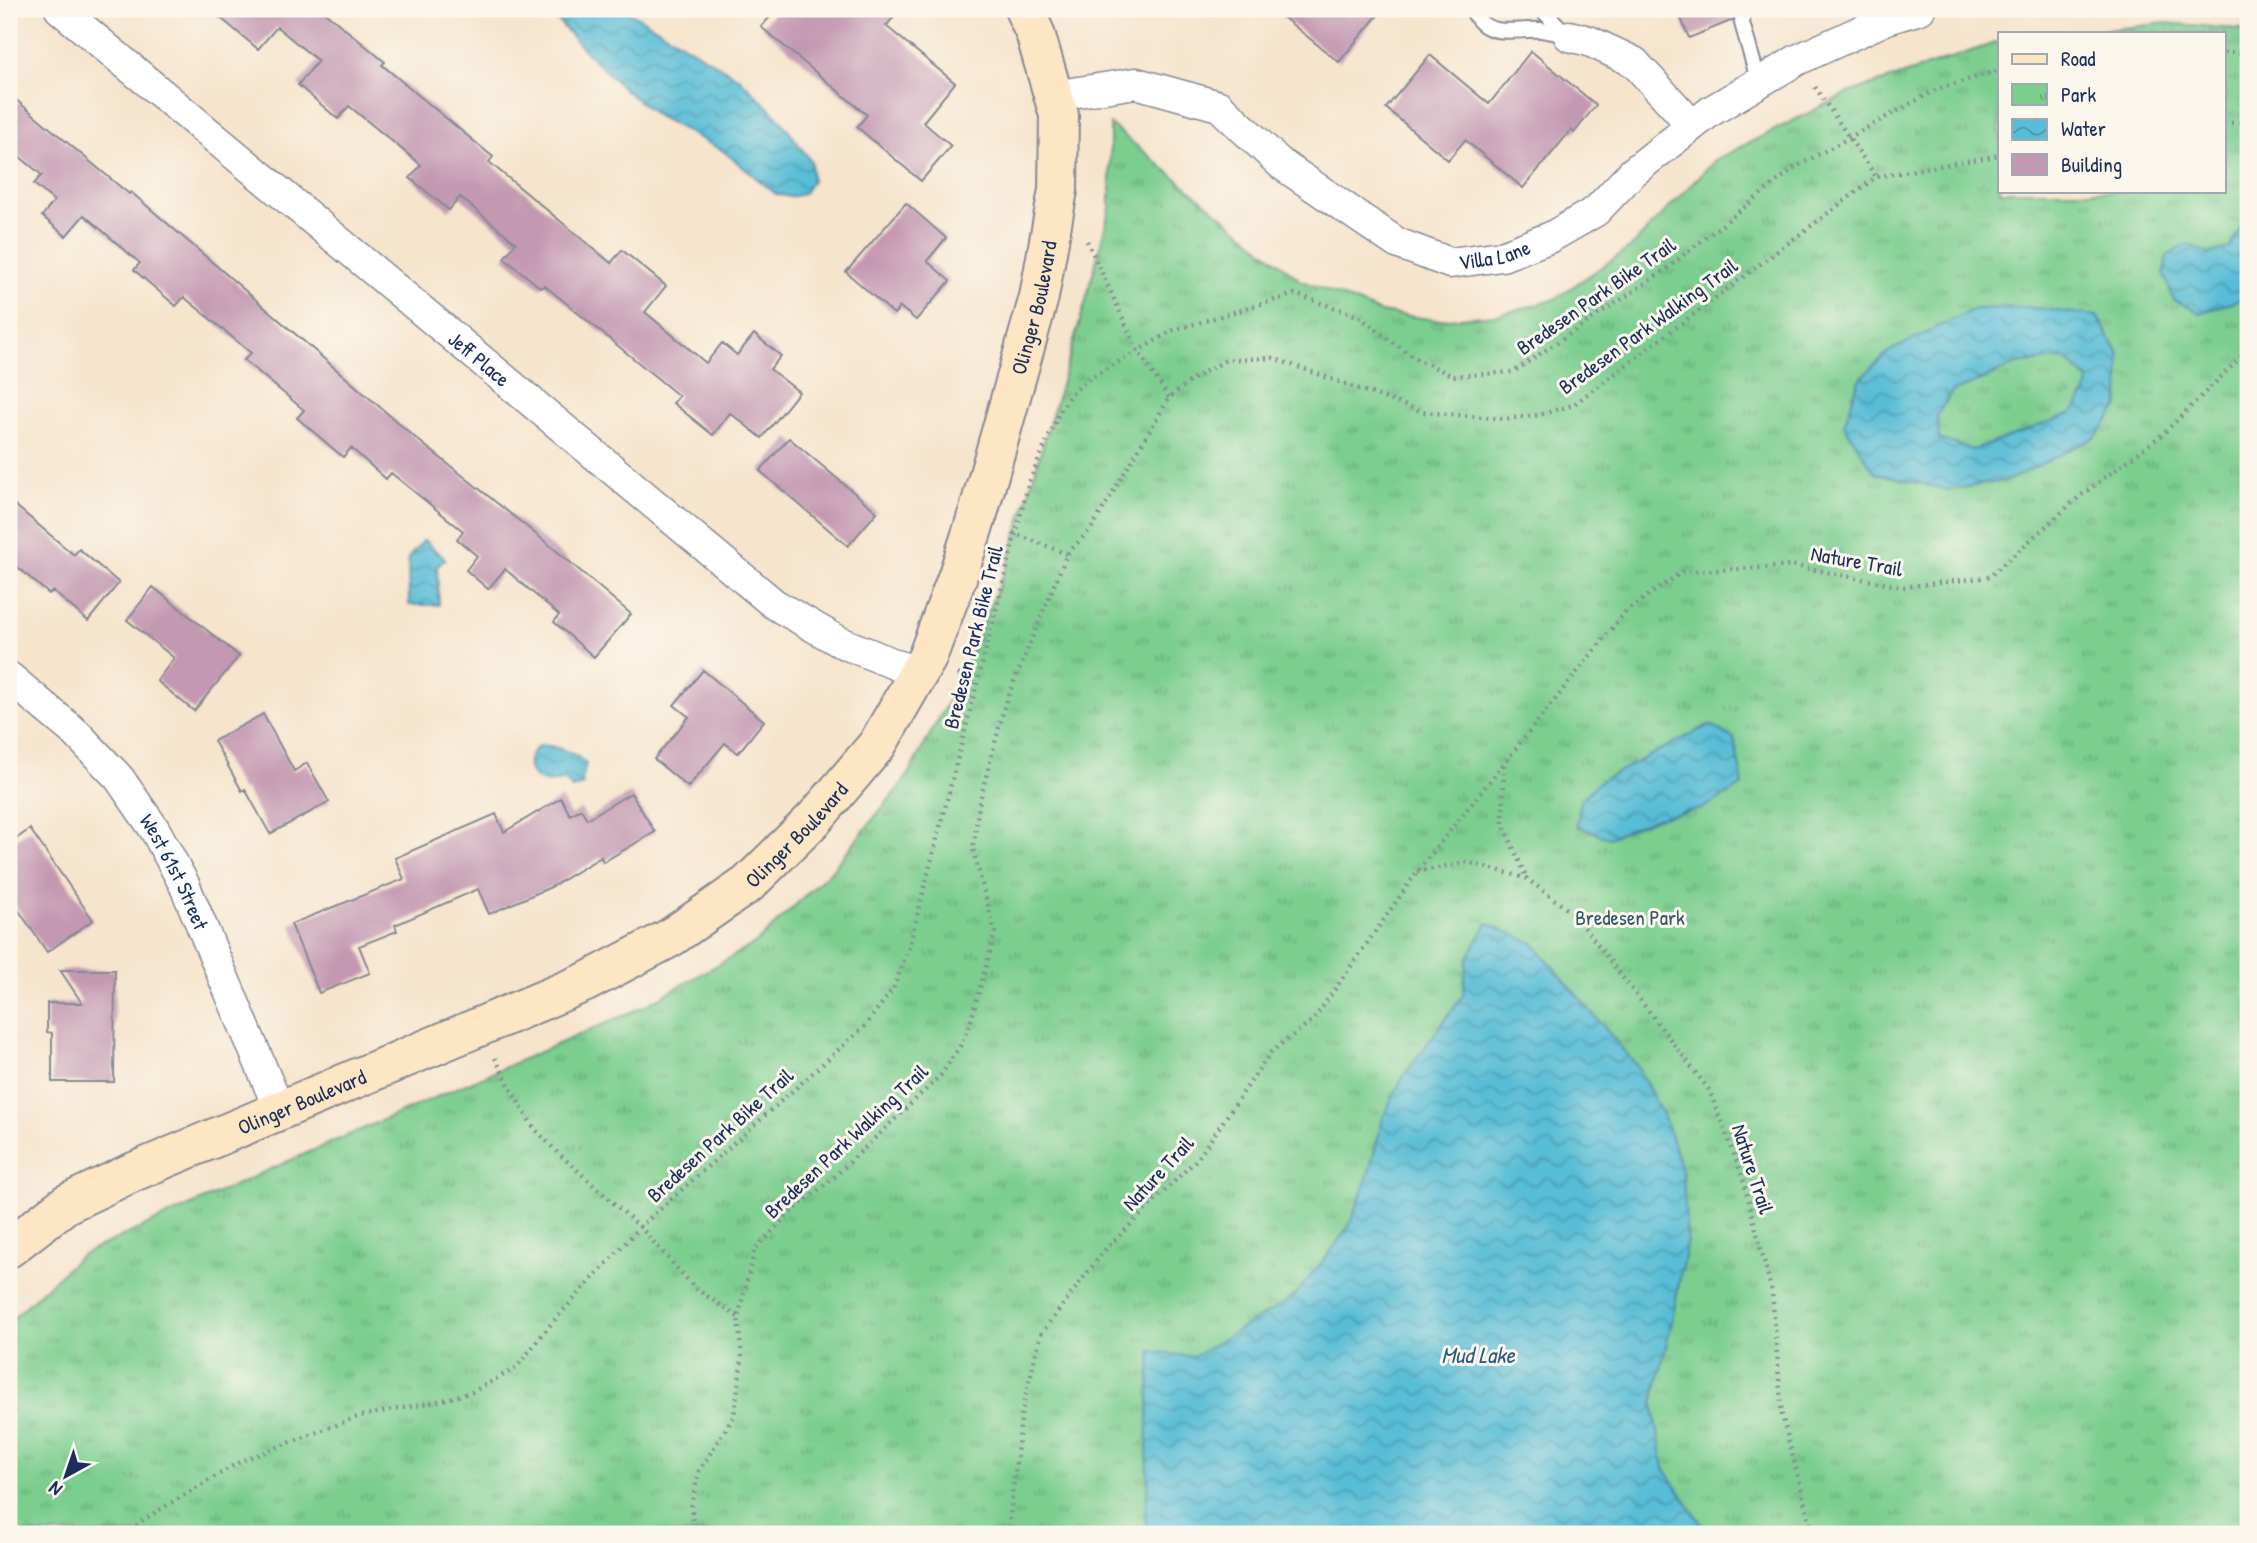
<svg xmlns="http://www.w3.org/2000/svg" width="2257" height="1543" viewBox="0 0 2257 1543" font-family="'Patrick Hand',sans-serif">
  <defs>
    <pattern id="park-tufts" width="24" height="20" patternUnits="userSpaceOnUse" patternTransform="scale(1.75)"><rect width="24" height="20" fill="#7cce8f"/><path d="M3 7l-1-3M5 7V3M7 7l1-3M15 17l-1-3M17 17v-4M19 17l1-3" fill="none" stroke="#65a878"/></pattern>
    <pattern id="water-waves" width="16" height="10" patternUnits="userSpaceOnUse" patternTransform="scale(1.75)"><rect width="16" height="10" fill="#58bdd6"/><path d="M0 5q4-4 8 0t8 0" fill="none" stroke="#489ab1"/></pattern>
  </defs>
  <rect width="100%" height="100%" fill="#fbf7ec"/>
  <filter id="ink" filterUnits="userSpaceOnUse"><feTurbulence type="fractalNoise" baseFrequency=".0143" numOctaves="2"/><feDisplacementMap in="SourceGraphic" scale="14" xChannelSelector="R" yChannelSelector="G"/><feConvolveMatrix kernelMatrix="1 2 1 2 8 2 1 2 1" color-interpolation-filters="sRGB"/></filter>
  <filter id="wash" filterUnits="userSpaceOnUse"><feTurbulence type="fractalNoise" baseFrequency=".00686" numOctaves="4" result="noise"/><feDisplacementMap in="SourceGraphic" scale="28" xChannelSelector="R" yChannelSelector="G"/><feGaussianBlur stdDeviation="1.57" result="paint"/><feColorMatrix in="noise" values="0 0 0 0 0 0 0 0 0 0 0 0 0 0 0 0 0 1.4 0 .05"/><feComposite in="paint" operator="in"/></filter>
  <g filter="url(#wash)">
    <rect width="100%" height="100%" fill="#f6e4cc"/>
    <path fill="url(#park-tufts)" stroke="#4c7e76" stroke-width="2" d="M 2166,23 L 2248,30 L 2248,1534 L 9,1534 L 9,1322 L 81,1255 L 282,1164 L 643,1007 L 756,943 L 831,871 L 905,780 L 956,687 L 1007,566 L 1085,304 L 1110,208 L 1110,124 L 1300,280 L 1380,312 L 1436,320 L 1497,315 L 1553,300 L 1631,247 L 1715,160 L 1846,94 L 1995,43 L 2000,43 L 2000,191 L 2224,191 L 2224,33 L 2080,33 Z"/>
    <path fill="url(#water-waves)" stroke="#3a769a" stroke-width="2" fill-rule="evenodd" d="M 547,9 L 625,9 L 739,78 L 779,118 L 811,161 L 812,181 L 803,194 L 790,197 L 776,194 L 722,150 L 657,116 L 625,90 L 586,52 Z
      M 2248,221 L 2248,297 L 2200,313 L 2174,300 L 2164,275 L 2167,256 L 2187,244 L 2208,254 L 2230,248 L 2241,226 Z
      M 2026,307 L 2097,316 L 2120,356 L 2119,406 L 2096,437 L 2009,480 L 1948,490 L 1875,473 L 1844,425 L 1859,380 L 1888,352 L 1974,309 ZM 2065,358 L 2088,380 L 2086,394 L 2071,414 L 1973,450 L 1939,439 L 1937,415 L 1953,391 L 1976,383 L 2016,364 Z
      M 424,540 L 445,559 L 437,567 L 439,605 L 409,605 L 408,558 Z
      M 1709,725 L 1734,738 L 1743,785 L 1701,809 L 1657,818 L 1609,838 L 1577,826 L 1580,801 L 1600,781 Z
      M 541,745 C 555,746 576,753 586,764 L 582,778 L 583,785 L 572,789 L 566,781 C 559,780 552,784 544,782 C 524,776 524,754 541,745 Z
      M 1487,923 L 1533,943 L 1637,1066 L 1666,1122 L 1683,1175 L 1687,1240 L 1672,1321 L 1653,1402 L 1664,1468 L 1708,1534 L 1147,1534 L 1145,1510 L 1148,1486 L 1147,1445 L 1151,1351 L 1194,1357 L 1292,1298 L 1325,1259 L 1349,1226 L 1368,1176 L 1384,1115 L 1403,1077 L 1463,995 L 1467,959 Z"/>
    <g id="blocks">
      <path fill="#c398b1" d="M 210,9 L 321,9 L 385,62 L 382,65 L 493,157 L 489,162 L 611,263 L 622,250 L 666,286 L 645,312 L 706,363 L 722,343 L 737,355 L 754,334 L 781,356 L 770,369 L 799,392 L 762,438 L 730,413 L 713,435 L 673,403 L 679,396 L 544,285 L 541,288 L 504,258 L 516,243 L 460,197 L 449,210 L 410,178 L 421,165 L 349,106 L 338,119 L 298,85 L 318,61 L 277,27 L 258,49 Z
        M 777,9 L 901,9 L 886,26 L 955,83 L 923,122 L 951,146 L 921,181 L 857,127 L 867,115 L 761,27 Z
        M 1273,9 L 1383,9 L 1339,62 Z
        M 1677,9 L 1733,9 L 1733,20 L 1689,38 Z
        M 1531,51 L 1596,105 L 1574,133 L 1571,130 L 1523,188 L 1465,140 L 1448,160 L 1386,108 L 1430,55 L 1489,104 Z
        M 9,94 L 129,194 L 131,192 L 418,440 L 552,547 L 631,614 L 594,657 L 554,622 L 559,615 L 505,569 L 488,589 L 466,570 L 477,556 L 457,539 L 463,531 L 391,473 L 386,479 L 351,448 L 343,457 L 297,418 L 304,410 L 244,360 L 251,353 L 184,297 L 176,306 L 134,270 L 140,263 L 84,215 L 66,236 L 42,216 L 54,201 L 34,184 L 42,175 L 9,148 Z
        M 906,203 L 946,238 L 927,261 L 950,281 L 916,320 L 900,307 L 894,314 L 846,272 Z
        M 789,438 L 877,512 L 848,546 L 760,471 Z
        M 9,500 L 74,555 L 79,549 L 119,583 L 88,621 L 53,591 L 49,594 L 9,560 Z
        M 153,587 L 239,656 L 194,711 L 157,681 L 174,658 L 127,620 Z
        M 703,670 L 764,721 L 738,753 L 725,743 L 688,787 L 654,759 L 689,717 L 674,705 Z
        M 263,714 L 294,771 L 307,763 L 329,802 L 270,834 L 245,789 L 242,791 L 214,741 Z
        M 631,793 L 655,832 L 603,862 L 601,857 L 551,887 L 489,914 L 478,889 L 395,925 L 397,931 L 359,946 L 370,973 L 319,993 L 291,924 L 404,879 L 395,858 L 496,814 L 504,832 L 561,798 L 570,815 L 581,809 L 587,819 Z
        M 30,829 L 93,920 L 47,952 L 9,896 L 9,844 Z
        M 60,970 L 115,970 L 114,1082 L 52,1082 L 52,1033 L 47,1032 L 47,1003 L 82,1003 Z"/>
    </g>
  </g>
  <g filter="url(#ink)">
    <use href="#blocks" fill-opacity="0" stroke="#888a95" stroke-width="2"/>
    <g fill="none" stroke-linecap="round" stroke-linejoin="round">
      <g stroke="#888a95" stroke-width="18">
        <path id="lane" d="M 1472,9 C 1486,41 1514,28 1541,30 C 1551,31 1560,34 1569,36 L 1545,13 L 1544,9
          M 1743,9 L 1742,23 L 1759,83"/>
      </g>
      <g stroke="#888a95" stroke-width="33">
        <g id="street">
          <path id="s1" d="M 60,9 L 774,604 L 840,642 L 919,674"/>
          <path d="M 1569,36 L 1589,41 L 1634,62 L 1692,125"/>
          <path id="s2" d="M 1053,96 L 1136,83 L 1219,106 L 1281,164 L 1397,243 L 1450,263 L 1502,256 L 1551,237 L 1596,211 L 1633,172 L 1711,111 L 1797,60 L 1887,19 L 1920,9"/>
          <path id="s3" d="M 9,677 L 77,734 L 119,778 L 155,830 L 184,884 L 279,1109"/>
        </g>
      </g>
      <g stroke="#888a95" stroke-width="42">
        <g id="secondary">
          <path id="s4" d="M 9,1248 L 66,1204 L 131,1173 L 586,982 L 670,938 L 748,884 L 815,818 L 877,745 L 927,658 L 958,575 L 979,510 L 1039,297 L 1058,190 L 1059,115 L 1035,33 L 1024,9"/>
        </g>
      </g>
      <path stroke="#888a95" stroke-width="4.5" stroke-dasharray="2 5" stroke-linecap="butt" d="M 2224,53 L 2248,53
        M 1815,87 L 1876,177
        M 2224,123 L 2248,122
        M 1087,241 L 1138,351 L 1169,398
        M 1013,533 L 1067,554
        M 958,674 L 976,683
        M 1504,765 L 1503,824 L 1526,877
        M 1417,872 L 1467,862 L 1526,878 L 1575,915 L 1709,1090 L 1742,1175 L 1772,1292 L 1782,1415 L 1813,1534
        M 495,1058 L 514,1095 L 534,1128 L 558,1153 L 640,1227 L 695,1288 L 738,1317
        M 9,1533 L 10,1534
        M 125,1534 L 146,1518 L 241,1461 L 360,1416 L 435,1402 L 472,1392 L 516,1368 L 551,1324 L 640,1227 L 864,1027 L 893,989 L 909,947 L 1029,482 L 1061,409 L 1071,394 L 1090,378 L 1174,330 L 1295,294 L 1358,316 L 1413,357 L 1453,376 L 1513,372 L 1665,270 L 1794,168 L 1937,89 L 2000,70
        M 695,1534 L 691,1507 L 699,1471 L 734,1416 L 742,1359 L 738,1317 L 755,1249 L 790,1213 L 831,1180 L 941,1075 L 960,1046 L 970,1024 L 995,933 L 973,849 L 979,804 L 1006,701 L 1067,554 L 1091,529 L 1169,398 L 1194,378 L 1226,360 L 1273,358 L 1423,412 L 1506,419 L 1539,415 L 1573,405 L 1876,177 L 2000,155
        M 1008,1534 L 1022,1410 L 1041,1334 L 1103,1252 L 1198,1158 L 1271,1052 L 1314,1019 L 1417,872 L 1626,611 L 1682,572 L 1795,566 L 1903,587 L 1989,577 L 2080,496 L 2162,435 L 2241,357 L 2248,355"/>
      <use href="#lane" stroke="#fff" stroke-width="14"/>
      <use href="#street" stroke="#fff" stroke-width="30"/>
      <use href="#secondary" stroke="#fce6c4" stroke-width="38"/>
    </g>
  </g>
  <g text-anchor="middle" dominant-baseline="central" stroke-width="6" stroke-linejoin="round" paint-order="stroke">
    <g font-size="21" fill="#1b2f5e" stroke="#fbf7ec">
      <text stroke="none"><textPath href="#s2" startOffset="497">Villa Lane</textPath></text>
      <text transform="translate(1596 296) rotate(-35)">Bredesen Park Bike Trail</text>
      <text stroke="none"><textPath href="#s4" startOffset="1484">Olinger Boulevard</textPath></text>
      <text transform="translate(1648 326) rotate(-36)">Bredesen Park Walking Trail</text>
      <text stroke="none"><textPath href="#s1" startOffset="546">Jeff Place</textPath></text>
      <text transform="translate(1857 561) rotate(10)">Nature Trail</text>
      <text transform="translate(973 637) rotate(-76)">Bredesen Park Bike Trail</text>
      <text stroke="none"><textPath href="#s4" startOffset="896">Olinger Boulevard</textPath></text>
      <text stroke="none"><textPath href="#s3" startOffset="259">West 61st Street</textPath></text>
      <text stroke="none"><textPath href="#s4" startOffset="329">Olinger Boulevard</textPath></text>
      <text transform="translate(720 1135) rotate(-42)">Bredesen Park Bike Trail</text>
      <text transform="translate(846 1141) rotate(-43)">Bredesen Park Walking Trail</text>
      <text transform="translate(1753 1169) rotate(72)">Nature Trail</text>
      <text transform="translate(1158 1173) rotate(-47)">Nature Trail</text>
    </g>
    <g font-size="21" fill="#33576a" stroke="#fbf7ec">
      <text x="1630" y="917">Bredesen Park</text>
    </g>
    <g font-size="23" font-style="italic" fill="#2d5a82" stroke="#fbf7ec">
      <text x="1478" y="1354">Mud Lake</text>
    </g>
  </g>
  <rect width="2257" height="1543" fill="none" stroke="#fbf7ec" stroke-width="35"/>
  <rect x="1998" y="32" width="228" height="161" fill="#fbf7ec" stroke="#a1a7b3" stroke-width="2"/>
  <rect x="2012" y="54" width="35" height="10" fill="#fce6c4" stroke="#a1a7b3" stroke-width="2"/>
  <text x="2061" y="66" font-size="21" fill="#1b2f5e">Road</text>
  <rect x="2012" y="84" width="35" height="21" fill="url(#park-tufts)" stroke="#a1a7b3" stroke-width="2"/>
  <text x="2061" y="102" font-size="21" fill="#1b2f5e">Park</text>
  <rect x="2012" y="119" width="35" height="21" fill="url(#water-waves)" stroke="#a1a7b3" stroke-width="2"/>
  <text x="2061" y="136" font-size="21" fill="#1b2f5e">Water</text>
  <rect x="2012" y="154" width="35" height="21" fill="#c398b1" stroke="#a1a7b3" stroke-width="2"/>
  <text x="2061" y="172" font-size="21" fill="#1b2f5e">Building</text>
  <g transform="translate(66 1476) rotate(220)" stroke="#fbf7ec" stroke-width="5" paint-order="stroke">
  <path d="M0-5L12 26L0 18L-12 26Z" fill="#1b2f5e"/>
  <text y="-10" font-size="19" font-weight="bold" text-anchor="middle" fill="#1b2f5e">N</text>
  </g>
</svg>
